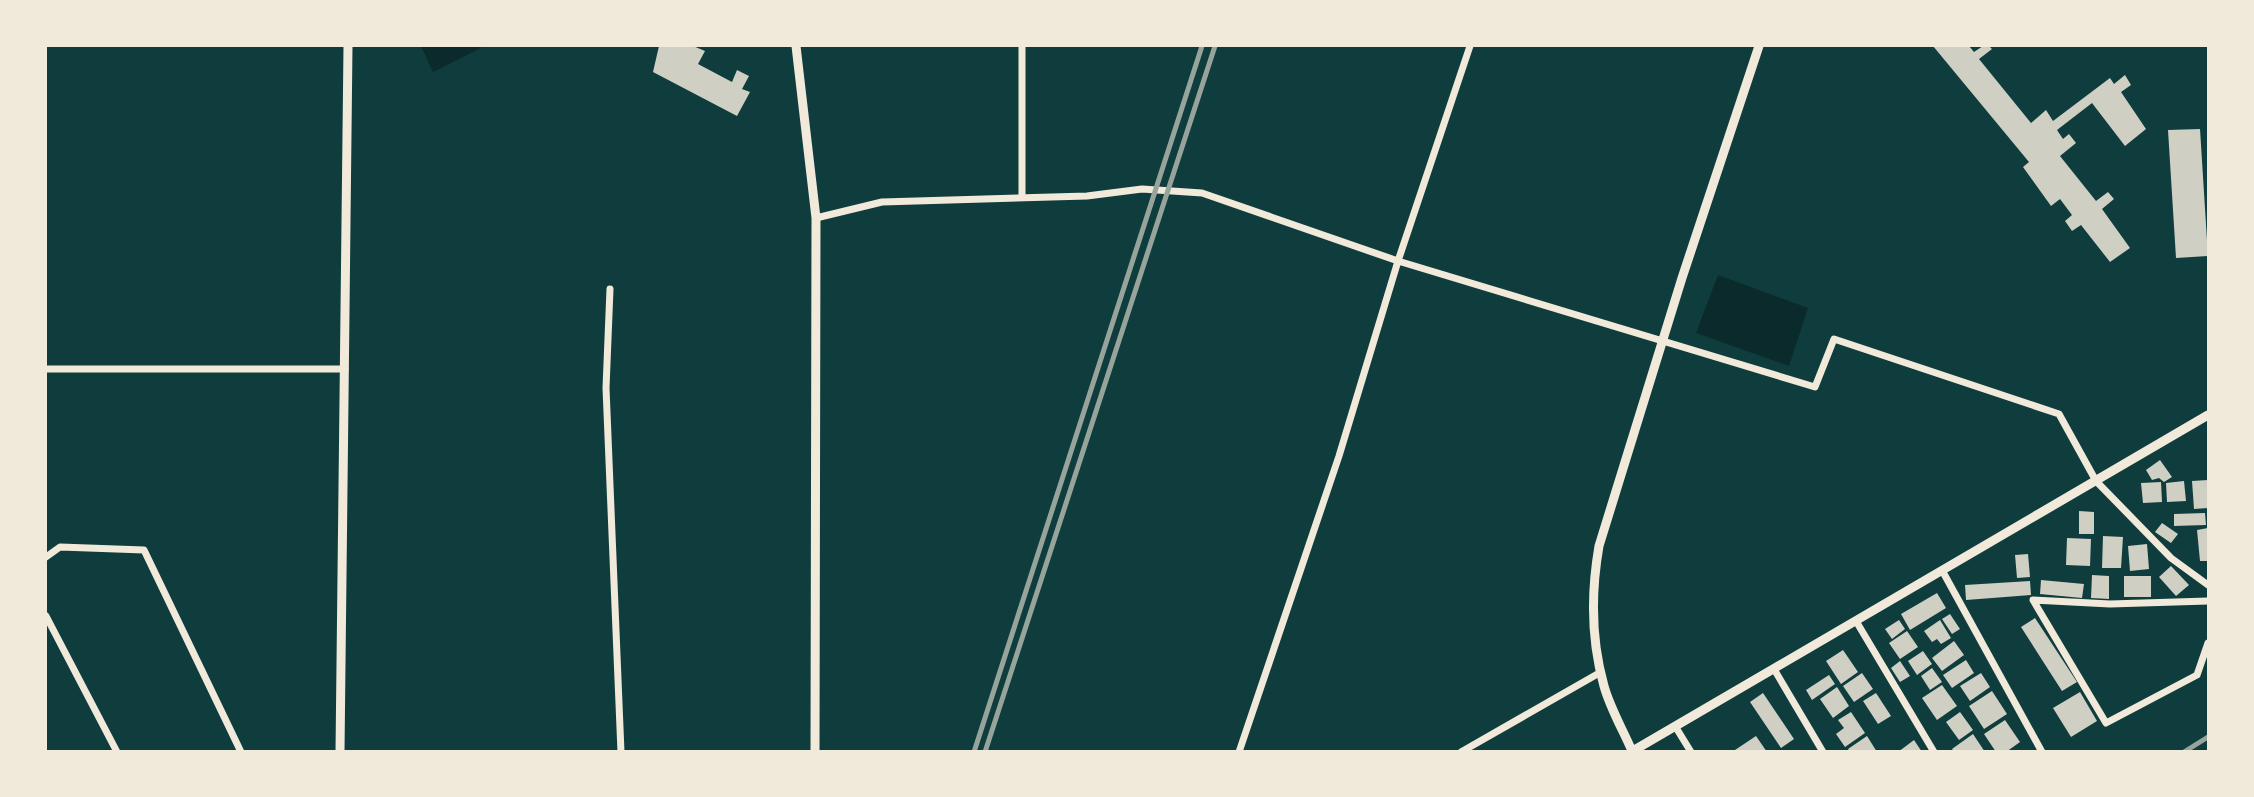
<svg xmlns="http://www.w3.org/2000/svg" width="2254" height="797" viewBox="0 0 2254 797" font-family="'PT Sans',sans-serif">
  <rect width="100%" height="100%" fill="#0f3d3e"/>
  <path fill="#0a2a2b" d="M 421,46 L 480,46 L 481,48 L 433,72 Z
    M 1718,275 L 1808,308 L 1789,366 L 1696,333 Z"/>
  <path fill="#cfcfc3" d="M 659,46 L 693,46 L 705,51 L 698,64 L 732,82 L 737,70 L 749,76 L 742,89 L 750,92 L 737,116 L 653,72 Z
    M 1933,46 L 1969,46 L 1974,52 L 1983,46 L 1989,46 L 1992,49 L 1979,59 L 2031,123 L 2046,110 L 2053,121 L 2110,78 L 2114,84 L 2125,75 L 2131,85 L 2121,92 L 2146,129 L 2125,146 L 2092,103 L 2057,130 L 2063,139 L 2069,134 L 2076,143 L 2060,156 L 2096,201 L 2108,192 L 2114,199 L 2102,209 L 2130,248 L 2110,262 L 2081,225 L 2072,231 L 2065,221 L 2072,215 L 2060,199 L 2051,206 L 2023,167 L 2029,162 Z
    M 2200,129 L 2208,256 L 2176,258 L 2168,130 Z
    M 2160,460 L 2172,477 L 2164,482 L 2159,478 L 2152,480 L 2146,470 Z
    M 2208,480 L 2208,508 L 2194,509 L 2192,481 Z
    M 2184,481 L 2186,501 L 2167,502 L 2166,483 Z
    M 2161,482 L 2162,502 L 2143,503 L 2141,483 Z
    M 2079,511 L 2094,512 L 2094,534 L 2079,534 Z
    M 2205,513 L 2206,525 L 2174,526 L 2174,514 Z
    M 2162,523 L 2178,534 L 2171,543 L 2155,532 Z
    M 2208,528 L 2208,561 L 2200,561 L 2197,530 Z
    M 2103,536 L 2123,537 L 2121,568 L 2102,568 Z
    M 2067,538 L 2091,539 L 2090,566 L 2066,565 Z
    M 2147,544 L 2149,569 L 2130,571 L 2128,546 Z
    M 2028,554 L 2030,577 L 2017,578 L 2015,555 Z
    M 2171,566 L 2189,585 L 2176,596 L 2159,577 Z
    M 2092,575 L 2109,576 L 2109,599 L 2091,598 Z
    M 2124,576 L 2151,576 L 2151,597 L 2124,597 Z
    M 2041,580 L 2084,584 L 2082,598 L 2040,594 Z
    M 2030,581 L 2031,595 L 1966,600 L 1965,585 Z
    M 1937,593 L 1946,608 L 1910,630 L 1901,614 Z
    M 1950,614 L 1960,629 L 1952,634 L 1942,619 Z
    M 2035,618 L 2077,682 L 2062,691 L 2021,627 Z
    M 1899,620 L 1905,629 L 1892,639 L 1885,629 Z
    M 1940,620 L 1951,638 L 1941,644 L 1937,639 L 1932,642 L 1924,631 Z
    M 1907,631 L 1918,647 L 1900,659 L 1889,643 Z
    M 1954,641 L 1964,655 L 1942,671 L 1932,658 Z
    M 1843,650 L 1858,672 L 1841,684 L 1826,661 Z
    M 1923,651 L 1932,664 L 1917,675 L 1908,661 Z
    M 1966,660 L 1974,673 L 1952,688 L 1943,675 Z
    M 1900,661 L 1910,676 L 1900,682 L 1891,668 Z
    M 1932,668 L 1942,682 L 1930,690 L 1921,676 Z
    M 1862,673 L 1873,689 L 1854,702 L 1843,686 Z
    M 1981,673 L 1990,687 L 1970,701 L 1960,686 Z
    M 1829,675 L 1835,684 L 1812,700 L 1806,690 Z
    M 1942,685 L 1957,706 L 1937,720 L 1922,698 Z
    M 1837,687 L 1849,706 L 1833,718 L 1820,699 Z
    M 1992,691 L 2007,714 L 1984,729 L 1969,706 Z
    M 2080,692 L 2097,721 L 2071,737 L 2053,708 Z
    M 1763,693 L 1794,739 L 1781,748 L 1750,702 Z
    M 1876,693 L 1891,716 L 1878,724 L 1863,701 Z
    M 1851,712 L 1865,733 L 1845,747 L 1836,734 L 1844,728 L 1838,720 Z
    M 1960,712 L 1973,730 L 1959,740 L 1946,722 Z
    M 2005,720 L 2020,742 L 2006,752 L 1996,752 L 1984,734 Z
    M 1973,734 L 1985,752 L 1954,752 L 1952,749 Z
    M 1756,736 L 1767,752 L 1732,752 Z
    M 1867,736 L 1877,752 L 1850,752 L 1848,749 Z
    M 1914,740 L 1922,752 L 1898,752 Z"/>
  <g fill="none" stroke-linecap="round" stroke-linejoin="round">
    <path stroke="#f1e9da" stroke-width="7" d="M 1022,46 L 1022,197
      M 816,218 L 882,202 L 1087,196 L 1142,189 L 1202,193 L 1398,261 L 1815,387 L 1834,339 L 2059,414 L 2096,481 L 2171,558 L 2208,585
      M 610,289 L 606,388 L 621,752
      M 46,369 L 345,369
      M 46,557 L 60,547 L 144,550 L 241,752
      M 1943,572 L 2042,752
      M 2208,601 L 2110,604 L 2033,600 L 2106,723 L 2197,675 L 2208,643
      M 46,616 L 117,752
      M 1856,621 L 1934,752
      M 1774,669 L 1823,752
      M 1675,726 L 1691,752
      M 1239,752 L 1339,456 L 1398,261 L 1470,46
      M 1461,752 L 1601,672"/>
    <path stroke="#f1e9da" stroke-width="9" d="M 796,46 L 816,218 L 815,752
      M 1632,751 C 1623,730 1610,708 1604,686 C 1591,640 1591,592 1599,546 L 1682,278 L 1759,46
      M 340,752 L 348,46
      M 1631,752 L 2208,415"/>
    <path stroke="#97a49c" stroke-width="5" d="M 974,752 L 1202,46
      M 985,752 L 1215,46
      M 2184,752 L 2208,737"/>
  </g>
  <rect width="2254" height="797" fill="none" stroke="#f1e9da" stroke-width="94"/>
</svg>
